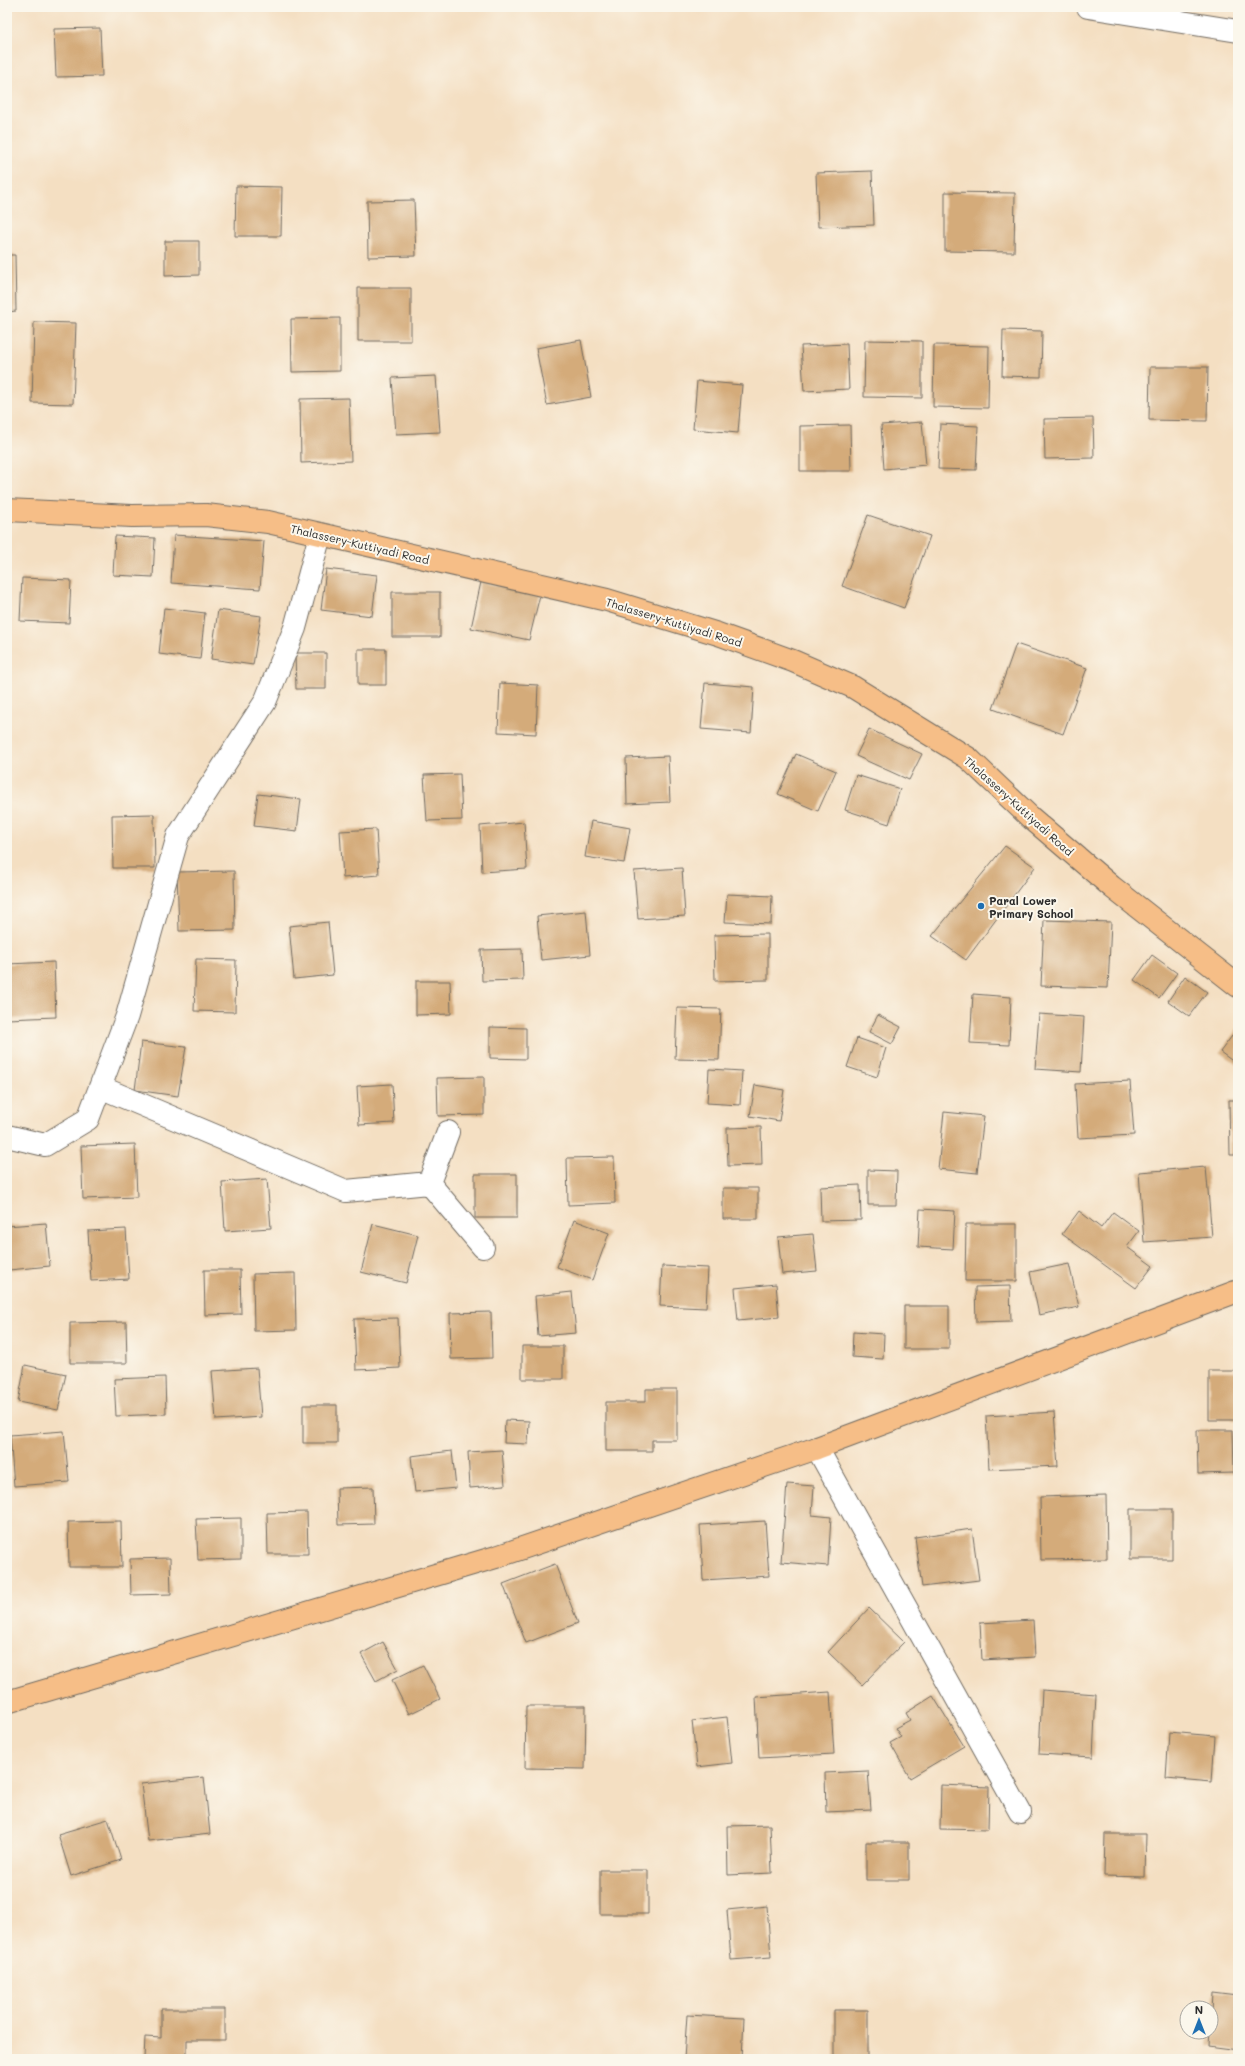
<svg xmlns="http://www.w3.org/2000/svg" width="1245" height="2066" viewBox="0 0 1245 2066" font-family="Mali,sans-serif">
  <rect width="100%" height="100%" fill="#fbf7ec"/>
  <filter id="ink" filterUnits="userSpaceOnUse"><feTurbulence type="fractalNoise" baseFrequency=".025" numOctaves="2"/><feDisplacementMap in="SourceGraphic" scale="8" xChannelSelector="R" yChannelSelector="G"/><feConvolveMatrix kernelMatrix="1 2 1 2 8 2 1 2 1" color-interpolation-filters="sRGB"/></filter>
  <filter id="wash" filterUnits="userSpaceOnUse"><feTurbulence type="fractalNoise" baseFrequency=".012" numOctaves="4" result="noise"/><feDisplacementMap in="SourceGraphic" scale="16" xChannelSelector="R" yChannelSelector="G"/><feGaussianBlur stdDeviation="0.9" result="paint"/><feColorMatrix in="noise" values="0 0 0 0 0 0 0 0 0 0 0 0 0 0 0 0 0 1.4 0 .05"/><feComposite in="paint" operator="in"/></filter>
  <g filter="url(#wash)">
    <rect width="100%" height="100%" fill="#f4dfc2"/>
    <g id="blocks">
      <path fill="#d4ab7a" d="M 100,28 L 102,76 L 56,77 L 54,29 Z
        M 872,171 L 874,225 L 818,227 L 816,173 Z
        M 236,186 L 282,187 L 281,236 L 235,236 Z
        M 945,192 L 1015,193 L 1014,252 L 945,251 Z
        M 414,200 L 416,256 L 368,257 L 367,201 Z
        M 165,241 L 199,241 L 199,275 L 165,276 Z
        M 7,255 L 15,255 L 16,311 L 7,312 Z
        M 358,288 L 411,288 L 411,341 L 358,341 Z
        M 340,318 L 340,371 L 292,372 L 291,319 Z
        M 34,322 L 76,323 L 73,404 L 32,403 Z
        M 1003,330 L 1042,331 L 1041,377 L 1002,376 Z
        M 581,340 L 591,397 L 547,405 L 536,348 Z
        M 865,340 L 922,341 L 922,398 L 864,397 Z
        M 847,344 L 849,389 L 804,391 L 801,346 Z
        M 934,345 L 989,346 L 988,408 L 933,407 Z
        M 1150,367 L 1208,367 L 1207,421 L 1149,420 Z
        M 436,376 L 440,432 L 396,434 L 392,378 Z
        M 697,381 L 742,385 L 738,433 L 693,429 Z
        M 349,398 L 351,461 L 301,463 L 300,399 Z
        M 1093,418 L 1094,458 L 1045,459 L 1044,419 Z
        M 922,422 L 926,465 L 884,469 L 881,425 Z
        M 940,424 L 978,426 L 976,470 L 938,469 Z
        M 850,425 L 851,471 L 800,471 L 800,426 Z
        M 868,515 L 930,536 L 904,608 L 842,586 Z
        M 174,535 L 264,541 L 260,589 L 171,583 Z
        M 115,536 L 155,538 L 153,577 L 113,575 Z
        M 326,569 L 377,575 L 372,616 L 321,610 Z
        M 22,578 L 71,580 L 69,623 L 20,621 Z
        M 481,582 L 540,595 L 529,640 L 471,628 Z
        M 392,592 L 440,592 L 440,637 L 392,637 Z
        M 164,608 L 205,613 L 200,659 L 159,654 Z
        M 218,610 L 261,616 L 253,665 L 211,659 Z
        M 1016,644 L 1087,668 L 1063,734 L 993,709 Z
        M 358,649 L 386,649 L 386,685 L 358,685 Z
        M 295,653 L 326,653 L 326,689 L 296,689 Z
        M 500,683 L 538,685 L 536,734 L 498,732 Z
        M 705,683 L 754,687 L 751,733 L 701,729 Z
        M 869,729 L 922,754 L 909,780 L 856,756 Z
        M 796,754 L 836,771 L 818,811 L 778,794 Z
        M 668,756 L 670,802 L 627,804 L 626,758 Z
        M 460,774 L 462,820 L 427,821 L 424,775 Z
        M 856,775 L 900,789 L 889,824 L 845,810 Z
        M 258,794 L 301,799 L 297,831 L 254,826 Z
        M 154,814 L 155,868 L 113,868 L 112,815 Z
        M 591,821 L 630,828 L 624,863 L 585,857 Z
        M 524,822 L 527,869 L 482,872 L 480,826 Z
        M 376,829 L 379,875 L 343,878 L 340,831 Z
        M 1005,846 L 1035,867 L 966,960 L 932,936 Z
        M 682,868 L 685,916 L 638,919 L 634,871 Z
        M 234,871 L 235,930 L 179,931 L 177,872 Z
        M 727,894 L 772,896 L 771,924 L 725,922 Z
        M 586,911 L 590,955 L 541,960 L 537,916 Z
        M 1044,920 L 1111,922 L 1108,988 L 1041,986 Z
        M 328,922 L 333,975 L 294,979 L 289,926 Z
        M 768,934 L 768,980 L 715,981 L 714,935 Z
        M 522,949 L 523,980 L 482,981 L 481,950 Z
        M 1152,955 L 1177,973 L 1159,998 L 1134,980 Z
        M 196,959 L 236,960 L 235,1012 L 194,1011 Z
        M 54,962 L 56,1017 L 7,1019 L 7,964 Z
        M 1185,976 L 1207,992 L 1189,1016 L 1168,1001 Z
        M 416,981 L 450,981 L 451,1014 L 416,1015 Z
        M 973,994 L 1011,997 L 1009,1045 L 970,1043 Z
        M 677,1008 L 721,1009 L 719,1060 L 675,1059 Z
        M 1039,1014 L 1084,1017 L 1081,1072 L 1035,1069 Z
        M 878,1015 L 901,1027 L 892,1044 L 869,1032 Z
        M 490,1027 L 526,1028 L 526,1059 L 490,1058 Z
        M 1238,1028 L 1238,1065 L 1220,1052 Z
        M 857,1038 L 886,1048 L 877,1077 L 847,1067 Z
        M 141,1042 L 186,1047 L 178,1096 L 135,1090 Z
        M 709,1069 L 742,1071 L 740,1105 L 707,1103 Z
        M 484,1077 L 484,1115 L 438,1116 L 437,1078 Z
        M 1130,1081 L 1134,1135 L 1078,1138 L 1075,1084 Z
        M 392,1084 L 394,1123 L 359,1125 L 357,1086 Z
        M 755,1085 L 784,1090 L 779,1121 L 750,1116 Z
        M 1229,1100 L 1238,1100 L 1238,1155 L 1230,1155 Z
        M 944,1112 L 984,1116 L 977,1173 L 938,1169 Z
        M 761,1127 L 762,1165 L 728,1166 L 727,1128 Z
        M 135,1144 L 137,1197 L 83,1199 L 81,1146 Z
        M 614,1157 L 615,1203 L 568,1205 L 567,1158 Z
        M 1206,1167 L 1212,1237 L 1144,1242 L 1139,1172 Z
        M 868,1170 L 897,1171 L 896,1205 L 868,1205 Z
        M 475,1174 L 517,1174 L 517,1218 L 475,1218 Z
        M 267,1179 L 271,1228 L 225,1231 L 222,1182 Z
        M 860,1185 L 861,1220 L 821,1221 L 820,1187 Z
        M 723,1188 L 758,1188 L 758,1219 L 723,1219 Z
        M 920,1209 L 955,1211 L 953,1249 L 918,1247 Z
        M 1079,1211 L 1101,1228 L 1113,1212 L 1139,1231 L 1127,1247 L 1153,1266 L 1136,1288 L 1062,1234 Z
        M 574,1220 L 609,1233 L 592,1280 L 557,1267 Z
        M 46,1223 L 50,1266 L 9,1270 L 7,1226 Z
        M 373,1224 L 418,1235 L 406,1283 L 361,1272 Z
        M 966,1224 L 1017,1224 L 1017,1281 L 965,1281 Z
        M 126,1229 L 129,1279 L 91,1281 L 88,1231 Z
        M 813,1234 L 817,1271 L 782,1274 L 778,1237 Z
        M 1069,1264 L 1079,1307 L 1039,1315 L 1030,1272 Z
        M 662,1266 L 708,1268 L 706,1308 L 660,1306 Z
        M 204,1270 L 240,1270 L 241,1314 L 205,1315 Z
        M 295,1273 L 296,1330 L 254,1331 L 253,1274 Z
        M 776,1284 L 779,1317 L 738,1321 L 735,1288 Z
        M 1010,1286 L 1011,1321 L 976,1322 L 975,1287 Z
        M 572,1292 L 576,1333 L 538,1336 L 535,1296 Z
        M 904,1306 L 949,1306 L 949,1349 L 904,1349 Z
        M 491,1312 L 492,1358 L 451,1359 L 450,1313 Z
        M 398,1318 L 400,1368 L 356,1370 L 354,1319 Z
        M 126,1322 L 127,1363 L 70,1363 L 70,1323 Z
        M 853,1332 L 884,1334 L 883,1359 L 852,1357 Z
        M 522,1346 L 563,1346 L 563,1379 L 522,1379 Z
        M 25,1365 L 66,1374 L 58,1410 L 18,1402 Z
        M 257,1368 L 261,1417 L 216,1420 L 212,1371 Z
        M 1209,1371 L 1238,1371 L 1238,1420 L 1209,1420 Z
        M 165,1377 L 166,1414 L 116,1416 L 114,1379 Z
        M 646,1389 L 677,1389 L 677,1440 L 652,1440 L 652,1451 L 606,1451 L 606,1402 L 646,1402 Z
        M 303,1405 L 337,1405 L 337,1443 L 303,1443 Z
        M 1054,1412 L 1058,1466 L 989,1469 L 986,1416 Z
        M 505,1420 L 529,1421 L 528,1444 L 504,1443 Z
        M 1197,1430 L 1233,1430 L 1234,1473 L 1198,1474 Z
        M 64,1431 L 69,1482 L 14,1486 L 10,1435 Z
        M 502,1450 L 505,1485 L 470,1488 L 468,1452 Z
        M 452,1451 L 456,1488 L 415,1492 L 411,1456 Z
        M 787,1484 L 814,1486 L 812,1515 L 831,1517 L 828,1566 L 781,1562 Z
        M 373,1487 L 374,1524 L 338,1525 L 337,1488 Z
        M 1106,1495 L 1107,1559 L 1041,1560 L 1040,1497 Z
        M 1130,1509 L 1172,1509 L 1172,1559 L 1130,1559 Z
        M 307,1512 L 308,1554 L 268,1554 L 267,1513 Z
        M 241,1518 L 241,1559 L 198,1560 L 196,1519 Z
        M 121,1521 L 122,1567 L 69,1567 L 68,1522 Z
        M 765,1521 L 769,1576 L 703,1580 L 700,1525 Z
        M 972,1529 L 979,1580 L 922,1587 L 915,1537 Z
        M 170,1558 L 171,1594 L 131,1595 L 130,1559 Z
        M 555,1564 L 578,1623 L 526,1643 L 503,1584 Z
        M 869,1608 L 904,1642 L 862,1685 L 828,1652 Z
        M 1033,1620 L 1035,1657 L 982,1660 L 980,1623 Z
        M 383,1642 L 398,1669 L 376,1681 L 361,1654 Z
        M 423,1665 L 440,1699 L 409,1714 L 392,1680 Z
        M 1042,1690 L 1096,1694 L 1093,1757 L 1039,1754 Z
        M 830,1692 L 834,1754 L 759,1758 L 756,1697 Z
        M 933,1696 L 964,1746 L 910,1778 L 890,1743 L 901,1737 L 895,1728 L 910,1720 L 906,1713 Z
        M 526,1706 L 586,1706 L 585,1769 L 525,1768 Z
        M 727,1717 L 732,1763 L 697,1767 L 692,1721 Z
        M 1169,1732 L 1215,1736 L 1212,1782 L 1166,1778 Z
        M 868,1771 L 871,1810 L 826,1812 L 825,1773 Z
        M 204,1777 L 210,1834 L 148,1841 L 141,1784 Z
        M 941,1785 L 989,1787 L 988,1830 L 940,1829 Z
        M 108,1819 L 121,1860 L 71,1876 L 58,1834 Z
        M 770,1825 L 772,1873 L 728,1875 L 727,1826 Z
        M 1105,1834 L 1146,1834 L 1145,1877 L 1104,1876 Z
        M 866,1842 L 909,1842 L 909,1880 L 866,1880 Z
        M 600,1870 L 648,1870 L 648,1914 L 600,1914 Z
        M 767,1906 L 771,1957 L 731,1960 L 727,1910 Z
        M 1213,1991 L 1238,1994 L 1238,2050 L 1207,2046 L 1208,2032 L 1211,2032 Z
        M 161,2009 L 225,2009 L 225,2040 L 187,2040 L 187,2059 L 144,2059 L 145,2037 L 161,2038 Z
        M 834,2010 L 868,2010 L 868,2057 L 834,2057 Z
        M 687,2015 L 744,2018 L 742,2059 L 684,2059 Z"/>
    </g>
  </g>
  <g filter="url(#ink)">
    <use href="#blocks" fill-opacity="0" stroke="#716a60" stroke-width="1"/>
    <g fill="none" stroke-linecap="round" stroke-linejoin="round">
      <g stroke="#716a60" stroke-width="24">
        <path id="minor" d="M 1088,7 L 1238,31
          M 100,1087 L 346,1191 L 429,1183 L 483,1247
          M 7,1136 L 45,1145 L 88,1119 L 127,1016 L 178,836 L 265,702 L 295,628 L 320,535
          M 429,1183 L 448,1132
          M 817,1448 L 1020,1812"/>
      </g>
      <g stroke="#716a60" stroke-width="24">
        <path id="major" d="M 7,510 L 132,516 L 206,515 L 268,522 L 607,600 L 718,634 L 793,661 L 853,687 L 968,758 L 1030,817 L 1112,887 L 1238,986
          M 7,1702 L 496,1557 L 817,1448 L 1238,1291"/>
      </g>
      <use href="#minor" stroke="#fff" stroke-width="22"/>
      <use href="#major" stroke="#f6be87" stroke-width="22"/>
    </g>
  </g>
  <circle fill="#1f6fb2" stroke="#fbf7ec" stroke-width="1.5" cx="981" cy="906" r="4"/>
  <g text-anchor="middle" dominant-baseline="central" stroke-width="4" stroke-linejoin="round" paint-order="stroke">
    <g font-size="11" fill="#2b2b2b" stroke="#fbf7ec">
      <text transform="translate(360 544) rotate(13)">Thalassery-Kuttiyadi Road</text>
      <text transform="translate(674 622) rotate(17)">Thalassery-Kuttiyadi Road</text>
      <text transform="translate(1019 806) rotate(42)">Thalassery-Kuttiyadi Road</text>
    </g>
    <g font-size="11" font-weight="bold" fill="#2b2b2b" stroke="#fbf7ec" text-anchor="start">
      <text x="989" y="900">Paral Lower<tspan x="989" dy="13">Primary School</tspan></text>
    </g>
  </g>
  <rect width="1245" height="2066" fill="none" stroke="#fbf7ec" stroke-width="24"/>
  <g transform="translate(1199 2020)"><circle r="19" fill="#fbf7ec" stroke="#a8a59f"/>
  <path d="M0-3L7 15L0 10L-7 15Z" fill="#1f6fb2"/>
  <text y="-6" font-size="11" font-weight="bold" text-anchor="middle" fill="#2b2b2b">N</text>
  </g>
</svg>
